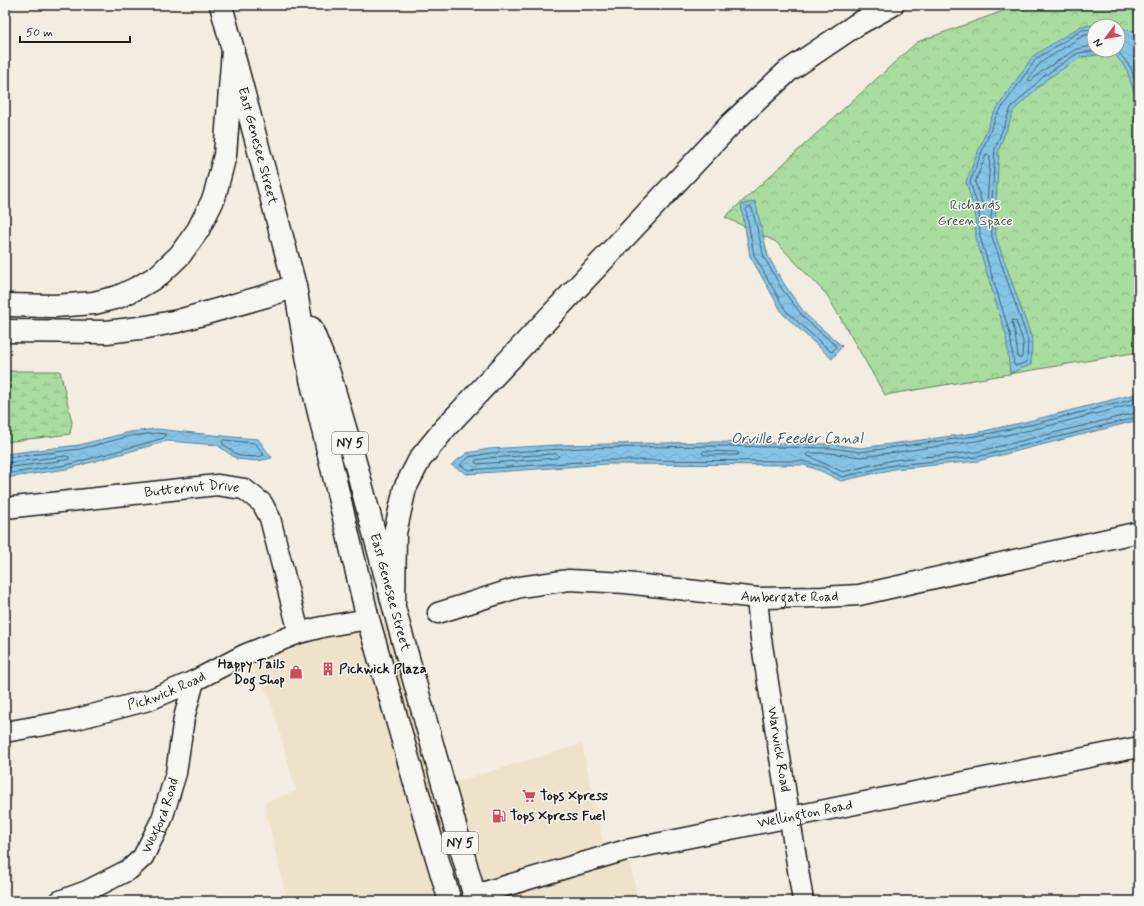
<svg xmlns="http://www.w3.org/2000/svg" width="1144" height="906" viewBox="0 0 1144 906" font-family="Mynerve,sans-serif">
  <defs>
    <pattern id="forest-crowns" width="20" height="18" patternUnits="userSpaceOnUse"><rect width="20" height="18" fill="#a8dd9f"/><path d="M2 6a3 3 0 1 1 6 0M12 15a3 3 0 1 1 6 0" fill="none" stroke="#90bd88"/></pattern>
    <pattern id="wetland-marsh" width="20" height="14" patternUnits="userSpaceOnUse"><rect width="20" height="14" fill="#a8dd9f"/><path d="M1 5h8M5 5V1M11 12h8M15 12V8" fill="none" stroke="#90bd88"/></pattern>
    <pattern id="water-waves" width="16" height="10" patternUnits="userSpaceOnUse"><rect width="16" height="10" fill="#85c3e6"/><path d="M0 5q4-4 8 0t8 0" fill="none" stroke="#72a7c5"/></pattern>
  </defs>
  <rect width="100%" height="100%" fill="#f2ede0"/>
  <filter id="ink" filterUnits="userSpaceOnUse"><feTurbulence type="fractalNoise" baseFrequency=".025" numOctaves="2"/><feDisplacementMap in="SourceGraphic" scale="8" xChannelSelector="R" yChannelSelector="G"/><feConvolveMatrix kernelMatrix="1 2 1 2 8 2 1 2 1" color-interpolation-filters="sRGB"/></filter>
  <g filter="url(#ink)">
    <path fill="#eee2ca" d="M 368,619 L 399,626 L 444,785 L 582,744 L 606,856 L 626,850 L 639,901 L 287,901 L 264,803 L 296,791 L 271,701 L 244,655 Z"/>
    <path fill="url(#forest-crowns)" stroke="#627c5e" fill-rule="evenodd" d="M 1020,5 L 1139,5 L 1139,352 L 885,395 L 827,295 L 776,242 L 725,217 L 917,42 ZM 1094,26 L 1118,26 L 1118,50 L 1094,50 Z"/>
    <path fill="url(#wetland-marsh)" stroke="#627c5e" d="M 5,371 L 60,371 L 72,422 L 70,434 L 5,442 Z"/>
    <path fill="url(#water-waves)" stroke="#5b8095" d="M 1109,24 L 1115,26 L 1094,26 L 1094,50 L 1118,50 L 1118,27 L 1139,33 L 1139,108 L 1127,70 L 1114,53 L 1081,57 L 1047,79 L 1014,110 L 999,149 L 995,220 L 996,237 L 1032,339 L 1031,365 L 1010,373 L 1006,335 L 976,238 L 975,211 L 966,182 L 993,114 L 1033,56 L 1081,26 Z
      M 755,201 L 768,256 L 786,287 L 806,315 L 842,346 L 832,359 L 783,314 L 750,256 L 741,205 Z
      M 1139,393 L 1139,420 L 978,461 L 894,469 L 841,481 L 821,471 L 804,465 L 607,464 L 467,474 L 451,465 L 467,453 L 489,449 L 556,445 L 714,442 L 831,444 L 860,448 L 975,433 L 1029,421 Z
      M 157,429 L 232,437 L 258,439 L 272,458 L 258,461 L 237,459 L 217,445 L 167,441 L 67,469 L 5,478 L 5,454 L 79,445 L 130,432 Z"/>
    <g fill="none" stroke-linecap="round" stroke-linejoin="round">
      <path stroke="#465f6d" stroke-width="1" d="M 1094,29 L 1082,30 L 1036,59 L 996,116 L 970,182 L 979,210 L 980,237 L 1010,334 L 1014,365 L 1015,366 L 1027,362 L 1028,340 L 992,237 L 991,220 L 995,149 L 1011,108 L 1044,76 L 1078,53 L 1102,50
        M 1094,34 L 1084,35 L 1040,63 L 1028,80 L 1031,81 L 1042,71 L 1076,49 L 1094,46
        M 1117,50 L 1131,68 L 1139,94
        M 988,154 L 990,156 L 987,206 L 985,208 L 983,206 L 975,182 L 986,155 Z
        M 750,207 L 752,208 L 764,257 L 782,289 L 804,318 L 835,345 L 836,347 L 832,352 L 830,351 L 786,311 L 754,255 L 746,210 Z
        M 1013,320 L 1016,321 L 1023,341 L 1022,357 L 1020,359 L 1018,358 L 1015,333 L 1012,322 Z
        M 1139,398 L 1030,425 L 976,436 L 860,452 L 831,448 L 714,446 L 584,448 L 490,453 L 469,457 L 460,465 L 468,470 L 607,460 L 803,461 L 823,467 L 842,477 L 894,465 L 977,457 L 1139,417
        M 1139,403 L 1031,430 L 976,441 L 861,457 L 830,453 L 808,453 L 806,455 L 843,472 L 893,460 L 976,452 L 1139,412
        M 224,440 L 255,443 L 264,455 L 258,457 L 239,456 L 223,444 L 222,442 Z
        M 704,451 L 737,452 L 739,454 L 737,455 L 704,455 L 702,453 Z
        M 557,454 L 559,456 L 557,458 L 477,464 L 475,462 L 476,460 L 490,458 Z
        M 5,458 L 80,449 L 131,436 L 157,433 L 164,434 L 166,435 L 164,438 L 67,465 L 5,474
        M 5,463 L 67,456 L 69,457 L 69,459 L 65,460 L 5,468"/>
      <g stroke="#1c1c1c" stroke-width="23">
        <g id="minor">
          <path id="s1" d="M 5,508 L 217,485 L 244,489 L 262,503 L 270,518 L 299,633"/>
          <path id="s2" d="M 757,598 L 761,639 L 803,901"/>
          <path id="s3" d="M 438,613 L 520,587 L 569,580 L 626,583 L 757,598 L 822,597 L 859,595 L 1139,532"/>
          <path id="s4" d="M 5,732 L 73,720 L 149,700 L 194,681 L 244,655 L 299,633 L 322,627 L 368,619"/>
          <path id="s5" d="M 475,895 L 626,850 L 1139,747"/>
          <path id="s6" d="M 60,901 L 87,891 L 130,869 L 143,857 L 162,819 L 176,773 L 184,718 L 194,681"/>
        </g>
      </g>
      <g stroke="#1c1c1c" stroke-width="25">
        <g id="major">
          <path id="s7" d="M 234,57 L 295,286 L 311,379 L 368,619 L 428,828 L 450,901"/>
          <path id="s8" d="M 311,328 L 329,373 L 357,469 L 399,626 L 476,901"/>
        </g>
      </g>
      <g stroke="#1c1c1c" stroke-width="25">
        <path id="highway" d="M 5,305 L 55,306 L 94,303 L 118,297 L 139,287 L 158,276 L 180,255 L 198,230 L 214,198 L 225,155 L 233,50 L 221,5
          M 5,331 L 107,332 L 147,327 L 178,321 L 266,296 L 295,286
          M 394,602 L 395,533 L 405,488 L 420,459 L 446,427 L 731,124 L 788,71 L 856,25 L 892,5"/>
      </g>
      <use href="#minor" stroke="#f6f6f2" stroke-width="20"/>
      <use href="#major" stroke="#f6f6f2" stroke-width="22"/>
      <use href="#highway" stroke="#f6f6f2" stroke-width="22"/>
    </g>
  </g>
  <defs>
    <g id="building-bare" transform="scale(1.08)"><path d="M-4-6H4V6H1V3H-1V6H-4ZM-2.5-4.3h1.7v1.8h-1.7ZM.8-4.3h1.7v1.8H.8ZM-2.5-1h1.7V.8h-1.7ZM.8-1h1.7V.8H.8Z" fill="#d1495b" stroke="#f6f6f2" stroke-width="2.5" paint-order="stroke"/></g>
    <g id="shop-bare" transform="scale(1.08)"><path d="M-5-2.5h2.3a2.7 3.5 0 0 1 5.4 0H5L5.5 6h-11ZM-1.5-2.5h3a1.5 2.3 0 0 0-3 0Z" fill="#d1495b" stroke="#f6f6f2" stroke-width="2.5" paint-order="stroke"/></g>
    <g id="supermarket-bare" transform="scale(1.08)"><path d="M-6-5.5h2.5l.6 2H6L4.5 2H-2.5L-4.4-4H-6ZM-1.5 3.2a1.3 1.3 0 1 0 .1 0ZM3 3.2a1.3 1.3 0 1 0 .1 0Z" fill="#d1495b" stroke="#f6f6f2" stroke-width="2.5" paint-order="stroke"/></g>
    <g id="fuel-bare" transform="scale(1.08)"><path d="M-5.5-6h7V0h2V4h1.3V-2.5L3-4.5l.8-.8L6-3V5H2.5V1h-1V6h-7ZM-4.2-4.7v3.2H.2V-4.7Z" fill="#d1495b" stroke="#f6f6f2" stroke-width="2.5" paint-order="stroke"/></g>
  </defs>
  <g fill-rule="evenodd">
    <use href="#building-bare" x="328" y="669"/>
    <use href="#shop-bare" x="296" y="672"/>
    <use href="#supermarket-bare" x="529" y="796"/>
    <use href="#fuel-bare" x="499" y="816"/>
  </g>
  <g text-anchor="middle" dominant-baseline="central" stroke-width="3" stroke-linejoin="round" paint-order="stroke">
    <g fill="#f6f6f2" stroke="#5d5d5c" stroke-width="1">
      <rect x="332" y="432" width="36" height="22" rx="3"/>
      <rect x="442" y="832" width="36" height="22" rx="3"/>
    </g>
    <g font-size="13" font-weight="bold" fill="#1c1c1c">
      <text x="350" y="443">NY 5</text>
      <text x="460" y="843">NY 5</text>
    </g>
    <g font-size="14" fill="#1c1c1c" stroke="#f6f6f2">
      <text stroke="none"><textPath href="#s7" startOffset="92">East Genesee Street</textPath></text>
      <text stroke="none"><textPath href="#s1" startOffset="188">Butternut Drive</textPath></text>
      <text stroke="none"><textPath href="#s8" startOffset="276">East Genesee Street</textPath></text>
      <text stroke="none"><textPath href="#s3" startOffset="357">Ambergate Road</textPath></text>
      <text stroke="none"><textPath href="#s4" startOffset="167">Pickwick Road</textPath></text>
      <text stroke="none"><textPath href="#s2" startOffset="153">Warwick Road</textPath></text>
      <text stroke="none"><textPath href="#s5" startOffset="340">Wellington Road</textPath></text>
      <text stroke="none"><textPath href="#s6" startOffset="140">Wexford Road</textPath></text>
    </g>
    <g font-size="14" fill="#465643" stroke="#f6f6f2">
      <text x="975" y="205">Richards<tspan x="975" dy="16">Green Space</tspan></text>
    </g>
    <g font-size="14" font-weight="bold" fill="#1c1c1c" stroke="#f6f6f2" text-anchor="start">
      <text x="285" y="664" text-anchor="end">Happy Tails<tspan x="285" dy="16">Dog Shop</tspan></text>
      <text x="339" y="669">Pickwick Plaza</text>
      <text x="540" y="796">Tops Xpress</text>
      <text x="510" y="816">Tops Xpress Fuel</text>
    </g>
    <g font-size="15" font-style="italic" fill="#415663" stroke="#f6f6f2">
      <text x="797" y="439">Orville Feeder Canal</text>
    </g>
  </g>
  <rect width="1144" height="906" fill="none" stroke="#f6f6f2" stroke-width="20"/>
  <rect x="10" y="10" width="1124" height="886" fill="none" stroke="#1c1c1c" stroke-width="1.5" filter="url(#ink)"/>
  <g transform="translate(1106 38) rotate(238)"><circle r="19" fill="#f6f6f2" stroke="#9f9f9c"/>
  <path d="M0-3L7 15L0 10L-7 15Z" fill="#d1495b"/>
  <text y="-6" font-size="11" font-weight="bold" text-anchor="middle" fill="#1c1c1c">N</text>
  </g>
  <path d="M20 36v6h110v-6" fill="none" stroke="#1c1c1c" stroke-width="2"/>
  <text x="26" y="36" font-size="12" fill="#1c1c1c" stroke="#f6f6f2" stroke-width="3" paint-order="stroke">50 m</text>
</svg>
